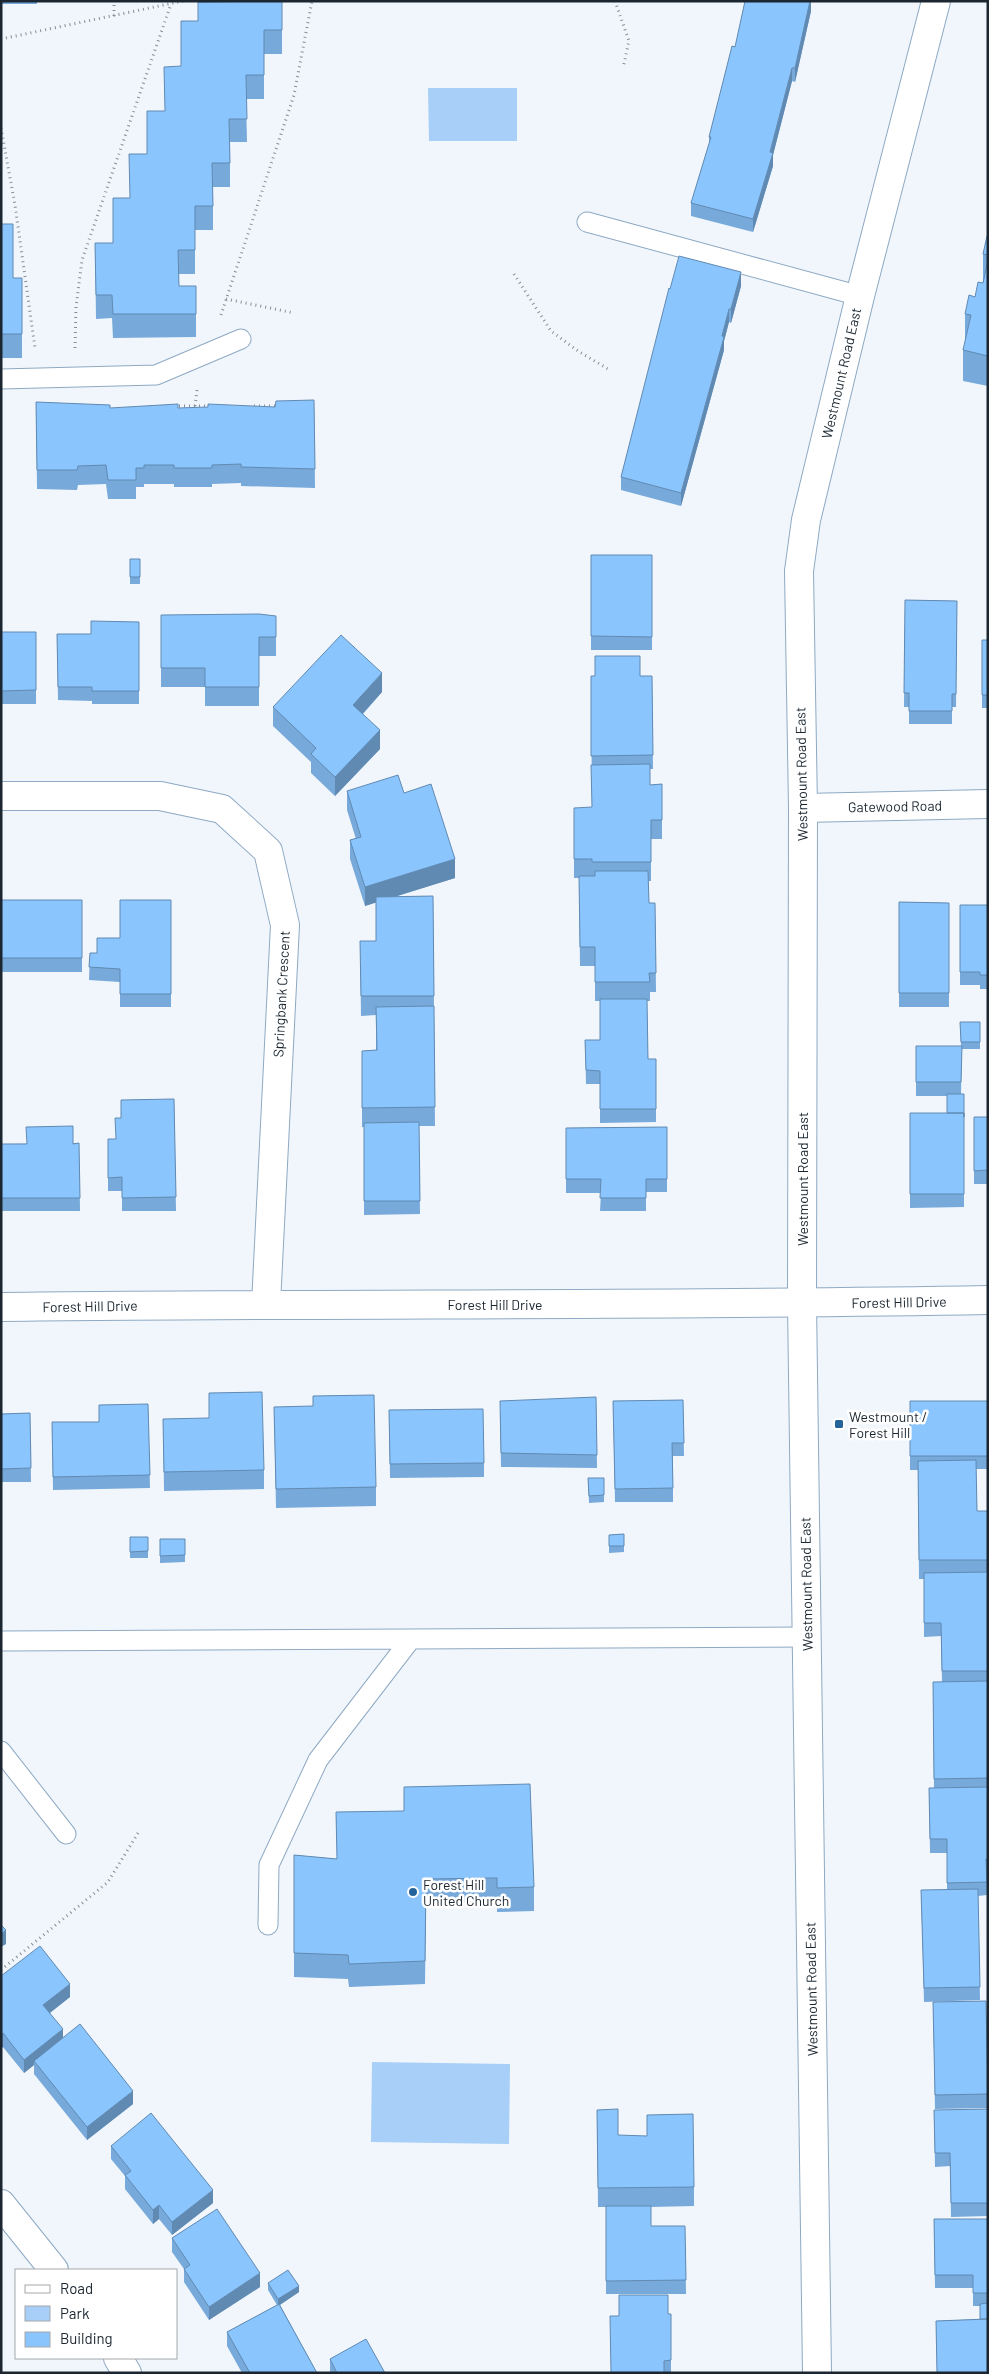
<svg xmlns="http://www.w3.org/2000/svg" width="989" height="2374" viewBox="0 0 989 2374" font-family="Barlow,sans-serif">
  <rect width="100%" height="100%" fill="#f1f6fc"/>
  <path fill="#a7cff7" d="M 428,88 L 517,88 L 517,141 L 429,141 Z
    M 372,2062 L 510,2064 L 509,2144 L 371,2142 Z"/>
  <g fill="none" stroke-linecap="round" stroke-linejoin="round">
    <g stroke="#8ea9c3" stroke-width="21">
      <path id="service" d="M 587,222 L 860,296
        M 1,379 L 156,375 L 241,339
        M 1,1641 L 806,1637
        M 1,1751 L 66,1834
        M 268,1925 L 269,1865 L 318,1760 L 411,1639"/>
    </g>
    <g stroke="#8ea9c3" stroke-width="30">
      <path id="minor" d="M 1,796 L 160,796 L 222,809 L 268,851 L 285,925 L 266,1304
        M 803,808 L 988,804
        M 1,1307 C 330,1303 659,1306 988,1300
        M 1,2204 L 54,2270
        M 118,2358 L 127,2373"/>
    </g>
    <g stroke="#8ea9c3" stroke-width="30">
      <path id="secondary" d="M 817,2373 L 802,1303 L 803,808 L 799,571 L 806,520 L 860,296 L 936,1"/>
    </g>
    <path stroke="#868e96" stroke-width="3" stroke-dasharray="1 4" stroke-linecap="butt" d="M 615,1 L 629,41 L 623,68
      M 114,16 L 114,1
      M 1,39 L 183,1
      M 1,128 L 15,205 L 35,348
      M 514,274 L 551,331 L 578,351 L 608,369
      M 226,299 L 294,313
      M 221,315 L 294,95 L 312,1
      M 75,348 L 76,307 L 82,260 L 171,4
      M 174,406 L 210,406
      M 195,406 L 197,390
      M 254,406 L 278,406
      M 1,1970 L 108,1882 L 138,1833"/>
    <use href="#service" stroke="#fff" stroke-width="19"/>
    <use href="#minor" stroke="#fff" stroke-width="28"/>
    <use href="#secondary" stroke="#fff" stroke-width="28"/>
  </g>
  <path fill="#77a9da" d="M 1,1 L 37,1 L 37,4 L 1,4 Z
    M 282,1 L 282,54 L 264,54 L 264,99 L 246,99 L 247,142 L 230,142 L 230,187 L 213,187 L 213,230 L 195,230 L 195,274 L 179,274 L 179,286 L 196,286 L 196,337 L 113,338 L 112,318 L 96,319 L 95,243 L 113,243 L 130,198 L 165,111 L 198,21 L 198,2 Z
    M 811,1 L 811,11 L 795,82 L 792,81 L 773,155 L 773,166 L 753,232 L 691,216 L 691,203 L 709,145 L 709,137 L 735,47 Z
    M 1,224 L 13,278 L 22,278 L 22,358 L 1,358 Z
    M 988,237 L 988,386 L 963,381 L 963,350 L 965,344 L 965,314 L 975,297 L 983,282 L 983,254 Z
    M 741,286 L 731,323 L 729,322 L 724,341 L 724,350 L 681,506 L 621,490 L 621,477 L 670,289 Z
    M 314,400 L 315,488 L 241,486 L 241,483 L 212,484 L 212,487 L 174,487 L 174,484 L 144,484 L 144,487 L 136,487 L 136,499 L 108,499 L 106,484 L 78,485 L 77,490 L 37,489 L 36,402 L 110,408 L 178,408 L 275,407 Z
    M 591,555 L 652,555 L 652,650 L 591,650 Z
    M 130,559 L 140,577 L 140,584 L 130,584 Z
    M 905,600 L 957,601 L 956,707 L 952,707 L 952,724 L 909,724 L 909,707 L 904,707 Z
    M 161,615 L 276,616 L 276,656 L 259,656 L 259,706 L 205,706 L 205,687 L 161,687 Z
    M 139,622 L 139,704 L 92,704 L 92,701 L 58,700 L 57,634 L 91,634 Z
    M 1,632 L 36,632 L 36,704 L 1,704 Z
    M 982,640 L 988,640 L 988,708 L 982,708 Z
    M 591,676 L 652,676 L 653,769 L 650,769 L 650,785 L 662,784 L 662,839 L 651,839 L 651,881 L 648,881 L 649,903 L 655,903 L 656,992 L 650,992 L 650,1001 L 647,1001 L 648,1059 L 656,1059 L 656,1122 L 600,1123 L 600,1084 L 586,1084 L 585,1040 L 600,1040 L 600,1001 L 595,1001 L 595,966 L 580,966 L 579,878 L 574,878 L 574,808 L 592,808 Z
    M 382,692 L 363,714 L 380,749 L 335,796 L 311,773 L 311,762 L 273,726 L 273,707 Z
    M 347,791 L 404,793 L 455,878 L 394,897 L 433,896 L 435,1126 L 419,1126 L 420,1214 L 364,1215 L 364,1127 L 362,1127 L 362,1051 L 376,1050 L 376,1015 L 361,1016 L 360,941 L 376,941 L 376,902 L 365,906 L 350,859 L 350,840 L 356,839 L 347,810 Z
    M 1,900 L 82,900 L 82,972 L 1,972 Z
    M 171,900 L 171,1007 L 120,1007 L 120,982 L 89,980 L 90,953 L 97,953 L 120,938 Z
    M 899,902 L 949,903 L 949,1007 L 899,1007 Z
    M 960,905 L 988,905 L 988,989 L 980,989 L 980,985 L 960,985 Z
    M 960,1022 L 980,1022 L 980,1049 L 962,1049 L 961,1094 L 964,1094 L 964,1207 L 910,1208 L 910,1113 L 947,1113 L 947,1096 L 916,1096 L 916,1046 L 961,1046 Z
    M 174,1099 L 176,1211 L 122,1211 L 122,1191 L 108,1191 L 108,1152 L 116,1139 L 121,1118 Z
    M 974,1117 L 988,1117 L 988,1184 L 974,1184 Z
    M 667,1127 L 667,1192 L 646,1192 L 646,1211 L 600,1211 L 601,1193 L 566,1193 L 566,1128 Z
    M 79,1143 L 80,1211 L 1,1211 L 1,1144 Z
    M 596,1397 L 597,1468 L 501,1467 L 500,1414 Z
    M 683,1400 L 684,1456 L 673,1456 L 673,1502 L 615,1502 L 613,1401 Z
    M 910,1401 L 988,1401 L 988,1469 L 976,1469 L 977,1511 L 988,1511 L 988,1873 L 987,1873 L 987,1895 L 978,1896 L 980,2000 L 924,2002 L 921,1890 L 947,1890 L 947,1853 L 930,1853 L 929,1788 L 934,1788 L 933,1682 L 942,1682 L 941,1636 L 924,1637 L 924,1579 L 919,1579 L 918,1470 L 910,1470 Z
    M 148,1404 L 150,1488 L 53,1490 L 52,1422 L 99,1422 Z
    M 274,1407 L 376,1487 L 376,1506 L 276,1508 Z
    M 389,1410 L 484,1463 L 484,1477 L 390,1478 Z
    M 30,1413 L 31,1482 L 1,1482 L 1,1414 Z
    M 163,1419 L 264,1470 L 264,1489 L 164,1491 Z
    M 588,1478 L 604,1478 L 604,1502 L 589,1503 Z
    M 624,1534 L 624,1552 L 609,1553 L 609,1535 Z
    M 130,1537 L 148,1537 L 148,1558 L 130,1558 Z
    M 160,1539 L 185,1539 L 185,1562 L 160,1563 Z
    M 336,1812 L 534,1887 L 534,1911 L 497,1912 L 497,1902 L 426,1903 L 425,1984 L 349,1987 L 348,1979 L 294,1977 L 294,1855 L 337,1859 Z
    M 1,1976 L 70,1997 L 50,2013 L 63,2038 L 133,2104 L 87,2140 L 34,2074 L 34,2065 L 24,2073 L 3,2047 L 1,2048 Z
    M 986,2001 L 988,2108 L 935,2109 L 933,2002 Z
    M 988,2109 L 988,2216 L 951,2217 L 950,2166 L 935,2167 L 934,2110 Z
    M 597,2110 L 618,2135 L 694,2187 L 694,2206 L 651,2207 L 651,2226 L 685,2226 L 686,2294 L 606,2294 L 606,2207 L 598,2207 Z
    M 111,2146 L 213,2203 L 172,2235 L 159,2219 L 153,2224 L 125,2189 L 125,2176 L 111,2159 Z
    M 934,2219 L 988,2219 L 988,2373 L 937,2373 L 936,2321 L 980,2319 L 980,2306 L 973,2306 L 973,2288 L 935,2288 Z
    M 172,2238 L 260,2287 L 209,2320 L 184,2282 L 184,2269 L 172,2252 Z
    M 268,2283 L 299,2292 L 280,2305 L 317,2373 L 242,2373 L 227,2346 L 227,2332 L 277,2305 L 268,2290 Z
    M 671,2314 L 671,2373 L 611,2373 L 619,2316 Z
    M 330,2359 L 385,2373 L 330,2373 Z"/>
  <path fill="#618ab2" d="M 810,1 L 811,1 L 811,11 L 795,82 L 795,68 Z
    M 792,68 L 792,81 L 773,155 L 773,166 L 753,232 L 753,219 Z
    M 741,272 L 741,286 L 731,323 L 731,309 Z
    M 729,309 L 729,322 L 724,341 L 724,350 L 681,506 L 681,493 Z
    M 382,673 L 382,692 L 353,724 L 353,705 Z
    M 380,730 L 380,749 L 335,796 L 335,777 Z
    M 455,859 L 455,878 L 365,906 L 365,887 Z
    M 6,1930 L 6,1944 L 1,1947 L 1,1934 Z
    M 70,1984 L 70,1997 L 43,2018 L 43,2005 Z
    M 63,2029 L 63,2042 L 34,2061 L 34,2065 L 24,2073 L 24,2060 Z
    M 3,2033 L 3,2047 L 1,2048 L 1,2035 Z
    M 133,2091 L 133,2104 L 87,2140 L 87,2127 Z
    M 213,2190 L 213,2203 L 172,2235 L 172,2222 Z
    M 159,2205 L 159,2219 L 153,2224 L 153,2210 Z
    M 260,2273 L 260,2287 L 209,2320 L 209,2307 Z
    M 299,2286 L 299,2292 L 278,2306 L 278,2299 Z"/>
  <path fill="#8ac5fe" stroke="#618ab2" d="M 282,1 L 282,30 L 264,30 L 264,75 L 246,75 L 247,119 L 229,119 L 230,163 L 212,163 L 213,206 L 195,206 L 195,250 L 178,250 L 179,286 L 196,286 L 196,314 L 113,314 L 112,295 L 96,295 L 95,243 L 113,243 L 113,198 L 130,198 L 129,154 L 147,154 L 147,111 L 165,111 L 164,67 L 181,66 L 181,21 L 198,21 L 198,2 Z
    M 745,1 L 810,1 L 795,68 L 792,68 L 770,152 L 773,153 L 753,219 L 691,203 L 711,137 L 709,137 L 732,46 L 735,47 Z
    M 1,224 L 13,224 L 13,278 L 22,278 L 22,334 L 1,334 Z
    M 987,236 L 988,237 L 988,255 L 983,254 Z
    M 679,256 L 741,272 L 731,309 L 729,309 L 722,336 L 724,337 L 681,493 L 621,477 L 669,288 L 670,289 Z
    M 988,260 L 988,356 L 963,350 L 971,315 L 965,314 L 969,295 L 975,297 L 978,282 L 983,283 Z
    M 314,400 L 315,469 L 241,467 L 241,464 L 212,465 L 212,468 L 174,468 L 174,465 L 144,465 L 144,468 L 136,468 L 136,480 L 108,480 L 106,465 L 78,466 L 77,470 L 37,470 L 36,402 L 110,405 L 110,408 L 178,404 L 178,408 L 208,407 L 208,404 L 275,407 L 276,401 Z
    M 591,555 L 652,555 L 652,637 L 591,636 Z
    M 130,559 L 140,559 L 140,577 L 130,577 Z
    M 905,600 L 957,601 L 956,694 L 952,694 L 952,711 L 909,711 L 909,693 L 904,693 Z
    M 259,614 L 276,616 L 276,637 L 259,637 L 259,687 L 205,687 L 205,668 L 161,668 L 161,615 Z
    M 91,621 L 139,622 L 139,691 L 92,691 L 92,687 L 58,687 L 57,634 L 91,634 Z
    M 1,632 L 36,632 L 36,690 L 1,691 Z
    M 341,635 L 382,673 L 353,705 L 380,730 L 335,777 L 311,754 L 316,748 L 273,707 Z
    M 982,640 L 988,640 L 988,695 L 982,695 Z
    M 595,656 L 640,656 L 640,676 L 652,676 L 653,755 L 591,756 L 591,676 L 595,676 Z
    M 650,764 L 650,785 L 662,784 L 662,820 L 651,820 L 651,862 L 592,862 L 592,859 L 574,859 L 574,808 L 592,807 L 591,765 Z
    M 398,775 L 404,793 L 431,784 L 455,859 L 365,887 L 350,840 L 361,837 L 347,791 Z
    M 595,871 L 648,871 L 649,903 L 655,903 L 656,973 L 649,973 L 650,982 L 595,982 L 595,947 L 580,947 L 579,876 L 595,876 Z
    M 433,896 L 434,996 L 361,996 L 360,941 L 376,941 L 376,897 Z
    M 1,900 L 82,900 L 82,958 L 1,958 Z
    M 120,900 L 171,900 L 171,994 L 120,994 L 120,969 L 89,967 L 90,953 L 97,953 L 97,938 L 120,938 Z
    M 899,902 L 949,903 L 949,993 L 899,993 Z
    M 960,905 L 988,905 L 988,975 L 980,975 L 980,972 L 960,972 Z
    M 600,999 L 647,999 L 648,1059 L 656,1059 L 656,1109 L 600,1109 L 600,1071 L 586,1070 L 585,1040 L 600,1040 Z
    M 434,1006 L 435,1107 L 362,1108 L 362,1051 L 377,1050 L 376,1007 Z
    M 960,1022 L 980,1022 L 980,1042 L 961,1042 Z
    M 916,1046 L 962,1046 L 961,1082 L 916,1082 Z
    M 947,1094 L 964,1094 L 964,1117 L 964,1113 L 947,1113 Z
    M 174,1099 L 176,1197 L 122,1198 L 122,1177 L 108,1178 L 108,1139 L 116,1139 L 115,1118 L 121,1118 L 121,1100 Z
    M 910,1113 L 964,1113 L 964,1194 L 910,1194 Z
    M 974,1117 L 988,1117 L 988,1170 L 974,1171 Z
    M 419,1122 L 420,1201 L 364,1201 L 364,1123 Z
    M 73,1126 L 73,1144 L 79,1143 L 80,1198 L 1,1198 L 1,1144 L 27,1144 L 26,1127 Z
    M 667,1127 L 667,1179 L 646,1179 L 646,1198 L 600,1198 L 601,1179 L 566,1179 L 566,1128 Z
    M 262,1392 L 264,1470 L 164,1472 L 163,1419 L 209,1418 L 209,1393 Z
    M 374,1395 L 376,1487 L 276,1489 L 274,1407 L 313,1406 L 313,1396 Z
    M 596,1397 L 597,1455 L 501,1453 L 500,1401 Z
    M 683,1400 L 684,1443 L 672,1443 L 673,1488 L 615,1489 L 613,1401 Z
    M 910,1401 L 988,1401 L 988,1456 L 910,1456 Z
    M 148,1404 L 150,1475 L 53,1477 L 52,1422 L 99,1422 L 99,1405 Z
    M 483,1409 L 484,1463 L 390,1464 L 389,1410 Z
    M 30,1413 L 31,1468 L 1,1469 L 1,1414 Z
    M 976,1460 L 977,1511 L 988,1511 L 988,1560 L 919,1560 L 918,1461 Z
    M 588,1478 L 604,1478 L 604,1495 L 589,1496 Z
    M 624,1534 L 624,1546 L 609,1546 L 609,1535 Z
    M 130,1537 L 148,1537 L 148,1551 L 130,1552 Z
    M 160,1539 L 185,1539 L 185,1555 L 160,1556 Z
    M 988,1572 L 988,1671 L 942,1671 L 941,1623 L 924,1623 L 924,1573 Z
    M 988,1681 L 988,1778 L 934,1779 L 933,1682 Z
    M 530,1784 L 534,1887 L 497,1888 L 497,1878 L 426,1879 L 425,1961 L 349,1964 L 348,1955 L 294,1953 L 294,1855 L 337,1859 L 336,1812 L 404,1811 L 404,1787 Z
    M 988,1787 L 988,1859 L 986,1859 L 987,1882 L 947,1883 L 947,1839 L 930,1839 L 929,1788 Z
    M 978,1889 L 980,1987 L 924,1988 L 921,1890 Z
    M 1,1925 L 6,1930 L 1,1934 Z
    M 40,1946 L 70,1984 L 43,2005 L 63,2029 L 24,2060 L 3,2033 L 1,2035 L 1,1976 Z
    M 986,2001 L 988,2094 L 935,2095 L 933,2002 Z
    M 80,2024 L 133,2091 L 87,2127 L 34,2061 Z
    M 618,2109 L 618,2135 L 647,2136 L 647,2115 L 693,2114 L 694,2187 L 598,2188 L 597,2110 Z
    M 988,2109 L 988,2203 L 951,2203 L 950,2153 L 935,2153 L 934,2110 Z
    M 151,2113 L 213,2190 L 172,2222 L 159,2205 L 153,2210 L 125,2175 L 131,2171 L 111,2146 Z
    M 606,2206 L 651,2206 L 651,2226 L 685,2226 L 686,2280 L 606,2281 Z
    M 217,2209 L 260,2273 L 209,2307 L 184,2269 L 190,2265 L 172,2238 Z
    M 934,2219 L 988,2219 L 988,2293 L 973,2293 L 973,2275 L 935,2275 Z
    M 288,2270 L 299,2286 L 278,2299 L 268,2283 Z
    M 619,2295 L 668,2295 L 668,2314 L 671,2314 L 671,2360 L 664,2361 L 664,2373 L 611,2373 L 610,2316 L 619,2316 Z
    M 988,2303 L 988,2319 L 980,2319 L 980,2304 Z
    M 279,2304 L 317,2373 L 250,2373 L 227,2332 Z
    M 988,2319 L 988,2373 L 937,2373 L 936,2321 Z
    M 366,2339 L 385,2373 L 337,2373 L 330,2359 Z"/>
  <g fill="#25649a" stroke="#fff" stroke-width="2">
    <rect x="834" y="1419" width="10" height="10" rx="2.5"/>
    <circle cx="413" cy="1892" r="5"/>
  </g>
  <g text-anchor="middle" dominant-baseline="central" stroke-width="5" stroke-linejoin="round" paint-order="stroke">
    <g font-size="14" fill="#1b2630" stroke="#fff">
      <text transform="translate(841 373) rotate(-77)">Westmount Road East</text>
      <text transform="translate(801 774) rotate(-91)">Westmount Road East</text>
      <text transform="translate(895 806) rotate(-1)">Gatewood Road</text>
      <text transform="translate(281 994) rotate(-87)">Springbank Crescent</text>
      <text transform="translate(802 1179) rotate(-90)">Westmount Road East</text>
      <text transform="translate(899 1302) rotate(-1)">Forest Hill Drive</text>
      <text x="495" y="1304">Forest Hill Drive</text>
      <text transform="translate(90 1306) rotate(-1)">Forest Hill Drive</text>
      <text transform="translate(806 1584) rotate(-91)">Westmount Road East</text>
      <text transform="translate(811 1989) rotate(-91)">Westmount Road East</text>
    </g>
    <g font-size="14" fill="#1b2630" stroke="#fff" text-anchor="start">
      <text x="849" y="1416">Westmount /<tspan x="849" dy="16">Forest Hill</tspan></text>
      <text x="423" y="1884">Forest Hill<tspan x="423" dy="16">United Church</tspan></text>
    </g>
  </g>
  <rect width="989" height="2374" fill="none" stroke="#1b2630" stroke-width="5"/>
  <rect x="15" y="2269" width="162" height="90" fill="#ffffff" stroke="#a4a8ac"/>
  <rect x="25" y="2285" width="25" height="8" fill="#ffffff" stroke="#a4a8ac"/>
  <text x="60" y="2294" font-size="15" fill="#1b2630">Road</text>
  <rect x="25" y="2306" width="25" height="15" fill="#a7cff7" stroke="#a4a8ac"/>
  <text x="60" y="2319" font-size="15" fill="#1b2630">Park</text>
  <rect x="25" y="2332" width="25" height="15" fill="#8ac5fe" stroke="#a4a8ac"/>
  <text x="60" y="2344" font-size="15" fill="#1b2630">Building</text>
</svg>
